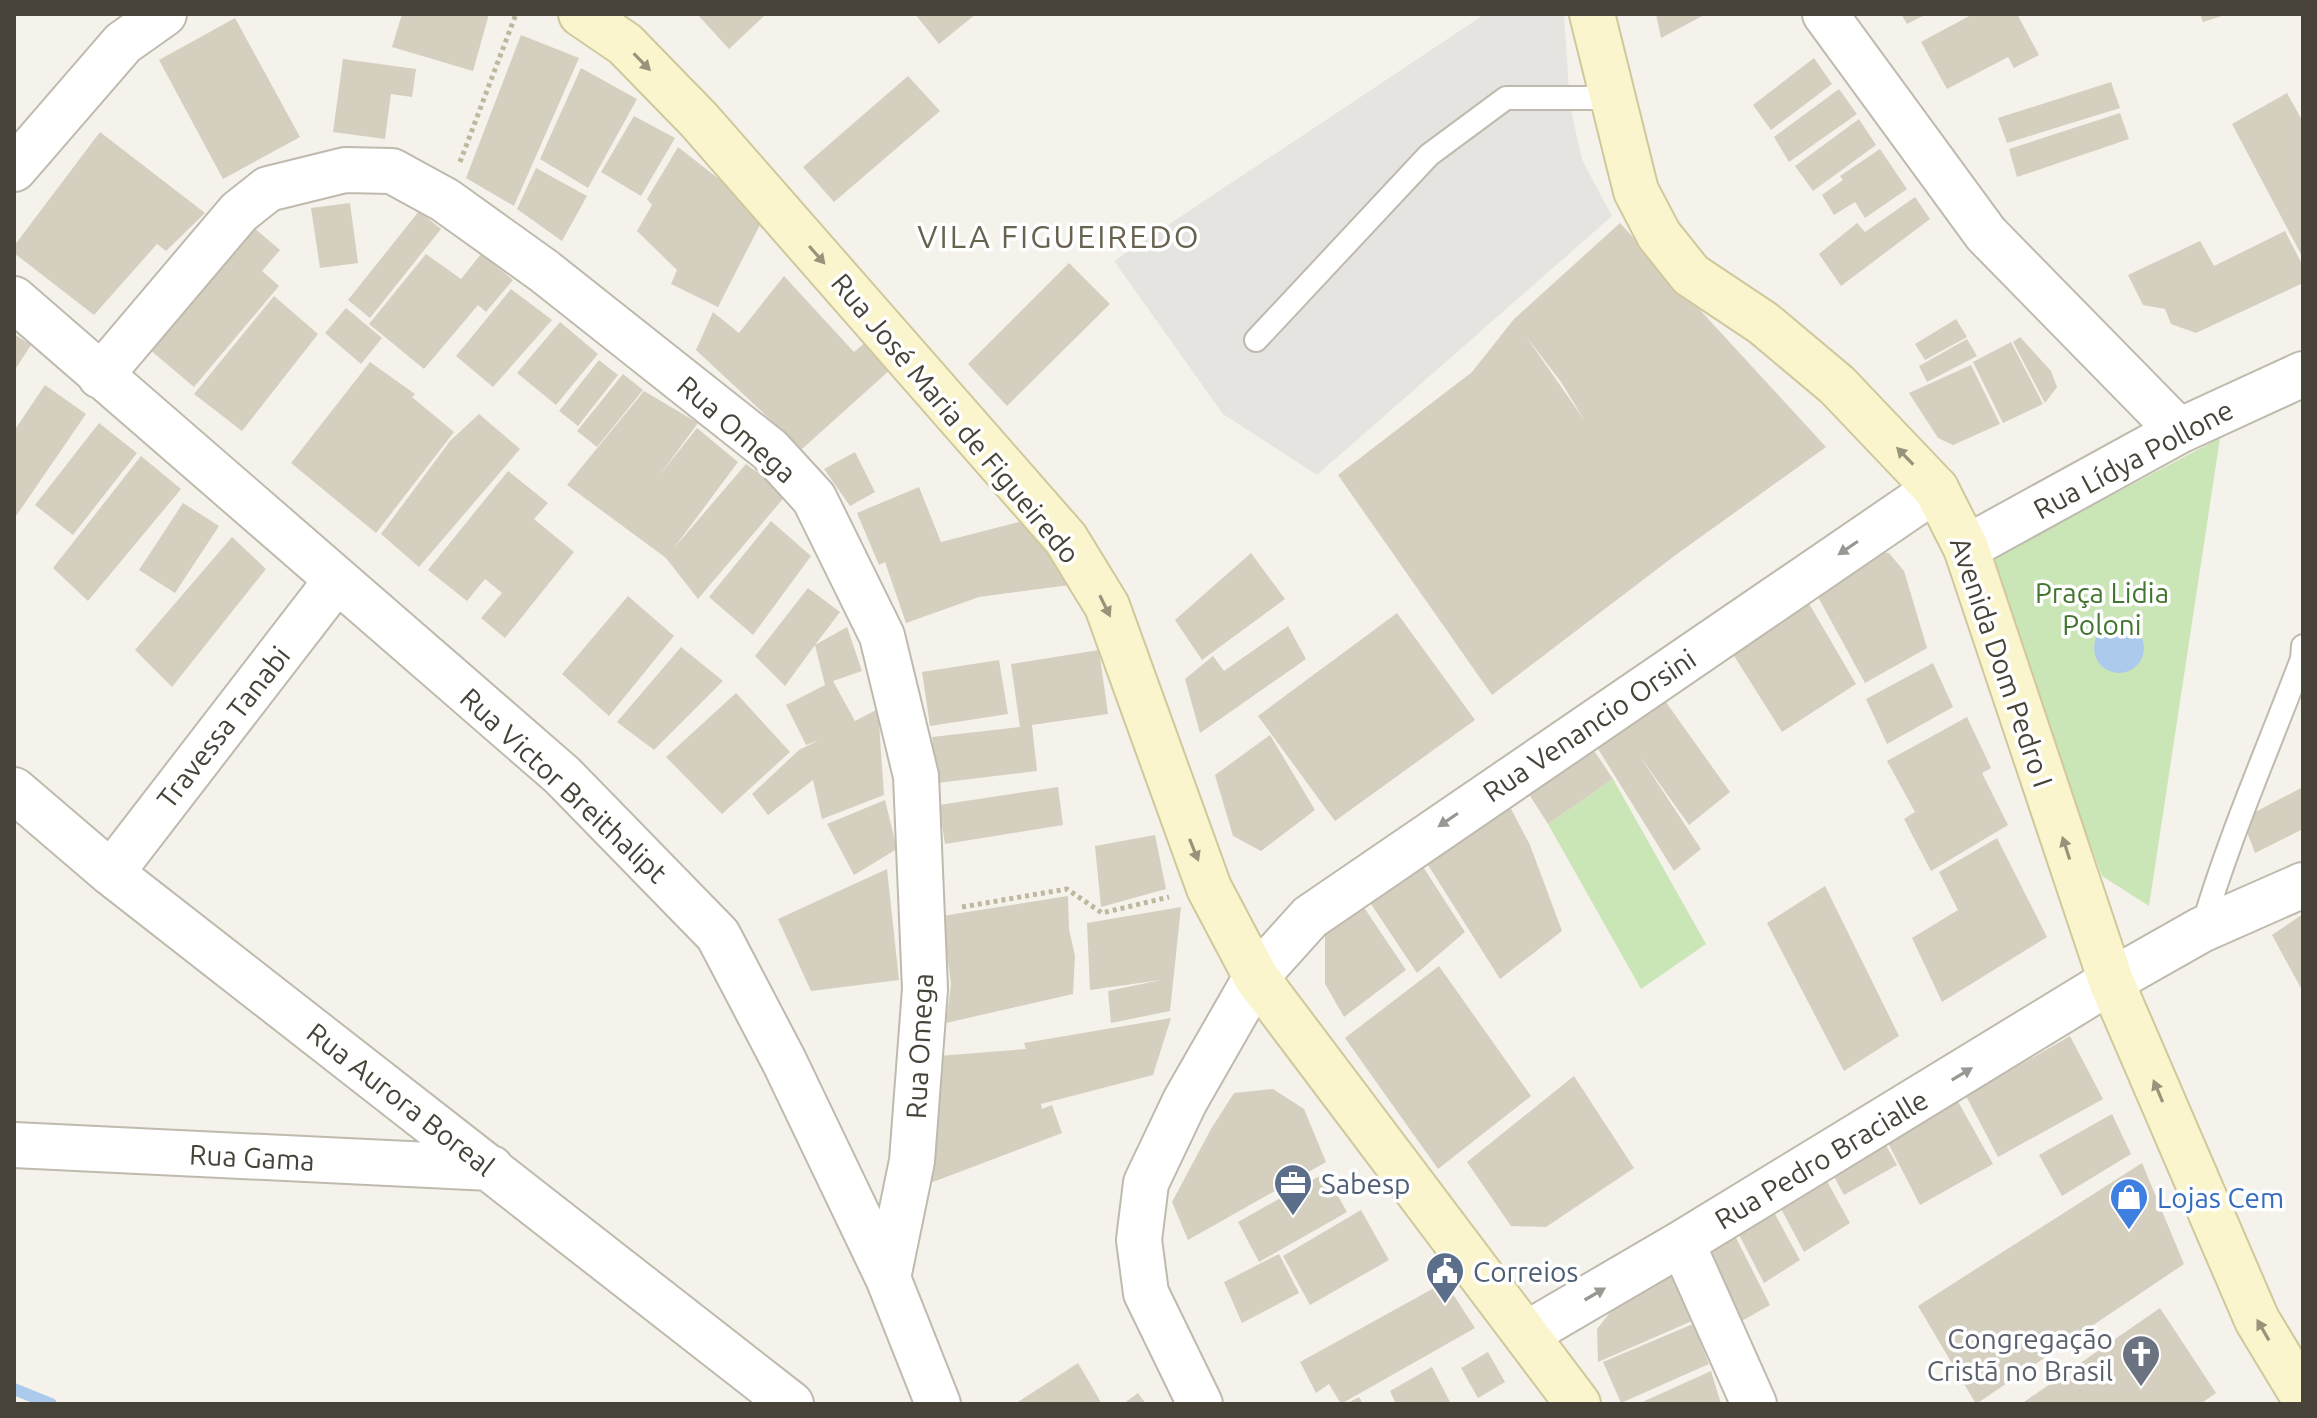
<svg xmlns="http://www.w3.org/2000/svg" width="2317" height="1418" viewBox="0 0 2317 1418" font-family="Ubuntu,sans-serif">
  <rect width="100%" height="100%" fill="#f4f2ea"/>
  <path fill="#cae5b6" d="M 2220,438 L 2149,906 L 2102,876 L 1987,561 Z
    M 1613,779 L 1706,944 L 1641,989 L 1548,824 Z"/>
  <path fill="#e6e4e1" d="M 1485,14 L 1564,14 L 1570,105 L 1582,160 L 1612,216 L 1317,475 L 1223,414 L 1114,261 Z"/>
  <path fill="#abcaec" d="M2094 648a25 25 0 1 1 50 0a25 25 0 1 1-50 0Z"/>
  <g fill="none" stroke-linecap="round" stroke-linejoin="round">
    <path stroke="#abcaec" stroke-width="12" d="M 14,1389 L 51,1404"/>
  </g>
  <path fill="#d5cfc0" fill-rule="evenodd" d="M 402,14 L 489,14 L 473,71 L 392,47 Z
    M 697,14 L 766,14 L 729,49 Z
    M 915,14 L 976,14 L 939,44 Z
    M 1656,14 L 1706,14 L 1661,38 Z
    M 1901,14 L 1927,14 L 1907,24 Z
    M 1973,14 L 2017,14 L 2039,55 L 2014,68 L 2008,57 L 1947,89 L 1921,42 Z
    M 2200,14 L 2225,14 L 2225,15 L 2203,22 Z
    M 235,18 L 300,137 L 223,179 L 159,60 Z
    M 521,35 L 579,58 L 514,206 L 466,178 Z
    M 1814,58 L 1832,84 L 1771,130 L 1753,105 Z
    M 343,59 L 416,69 L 412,97 L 391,94 L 385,139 L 333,132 Z
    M 581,68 L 637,99 L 588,188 L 540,159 Z
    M 908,76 L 940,111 L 834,202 L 803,167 Z
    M 2111,82 L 2120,108 L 2007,143 L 1998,118 Z
    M 1839,89 L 1857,114 L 1789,162 L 1774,137 Z
    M 2287,93 L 2303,122 L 2303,258 L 2232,124 Z
    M 2120,113 L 2129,139 L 2017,177 L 2009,149 Z
    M 634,116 L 675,138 L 641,196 L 601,172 Z
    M 1859,119 L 1876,145 L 1813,191 L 1795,166 Z
    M 100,132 L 205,213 L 166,251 L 157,244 L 94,315 L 14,253 L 14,246 Z
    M 678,147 L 719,179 L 721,174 L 765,215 L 718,307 L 671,284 L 677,270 L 637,231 L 652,205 L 647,199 Z
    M 1880,149 L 1907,189 L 1865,218 L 1855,202 L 1834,215 L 1822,195 L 1843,180 L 1840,176 Z
    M 536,168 L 587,196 L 562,241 L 517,209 Z
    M 1915,197 L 1930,219 L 1841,286 L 1819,254 L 1857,223 L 1865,232 Z
    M 350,203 L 358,263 L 320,268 L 311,208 Z
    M 419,211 L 441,229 L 370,318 L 348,300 Z
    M 1620,223 L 1826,447 L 1677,554 L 1492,695 L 1338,475 L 1472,372 L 1514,319 ZM 1525,335 L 1561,382 L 1585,421 Z
    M 253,227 L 280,250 L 262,271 L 279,286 L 194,387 L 149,349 Z
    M 2285,231 L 2303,266 L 2303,283 L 2196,333 L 2171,324 L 2165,309 L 2143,305 L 2128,275 L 2200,241 L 2214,266 Z
    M 426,254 L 461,279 L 481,254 L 513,280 L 486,312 L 478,305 L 424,369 L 369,324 Z
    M 1069,263 L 1110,304 L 1007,406 L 968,364 Z
    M 784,276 L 854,352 L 867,341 L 891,369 L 802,449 L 696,350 L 713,312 L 739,333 Z
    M 511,289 L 552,320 L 493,387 L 456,356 Z
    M 274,296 L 318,334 L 242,431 L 194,394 Z
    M 346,308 L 382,338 L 361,364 L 325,333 Z
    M 1956,319 L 1967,337 L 1925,360 L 1915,344 Z
    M 560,322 L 598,354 L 556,405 L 517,373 Z
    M 14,334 L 31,345 L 14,371 Z
    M 2020,337 L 2051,371 L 2057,387 L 2045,403 L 2013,342 Z
    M 1967,339 L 1977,356 L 1927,382 L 1919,366 Z
    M 2011,342 L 2043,404 L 2003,423 L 1973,362 Z
    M 599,360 L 618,375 L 578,426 L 559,411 Z
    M 370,362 L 415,394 L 412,397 L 454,432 L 376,533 L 291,463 Z
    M 1971,365 L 2000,424 L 1953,445 L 1938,438 L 1909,393 Z
    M 623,374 L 643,390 L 597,447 L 577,431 Z
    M 45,385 L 86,414 L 14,519 L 14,431 Z
    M 644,391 L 698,423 L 659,476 L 697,428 L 738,462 L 674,548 L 746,464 L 787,494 L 698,599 L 666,558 L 567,485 Z
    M 479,414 L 520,449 L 419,567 L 381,534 L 450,441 Z
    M 99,423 L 137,453 L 73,535 L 35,505 Z
    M 855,452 L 875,492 L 850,506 L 824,469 Z
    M 141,456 L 181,489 L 88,601 L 53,568 Z
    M 508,471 L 548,503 L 534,519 L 574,552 L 505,638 L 481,618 L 502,593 L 485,579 L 467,601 L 428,570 Z
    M 919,487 L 941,542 L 1027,520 L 1070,585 L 979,597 L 906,623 L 885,562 L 879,565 L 857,513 Z
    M 183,503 L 219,526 L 175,593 L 139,570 Z
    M 771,521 L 811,556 L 753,635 L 709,597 Z
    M 232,537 L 266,569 L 172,687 L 135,650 Z
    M 1863,551 L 1889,553 L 1904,571 L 1927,648 L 1865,683 L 1812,586 Z
    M 1251,553 L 1285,599 L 1202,660 L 1175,620 Z
    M 808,588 L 840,612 L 815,645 L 847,627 L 862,671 L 833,681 L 855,721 L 878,709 L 884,795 L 822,819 L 813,780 L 768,815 L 752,794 L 799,750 L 819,740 L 806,745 L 786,705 L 825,685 L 815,645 L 785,686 L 755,656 Z
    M 1801,590 L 1856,684 L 1782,732 L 1724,640 Z
    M 628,596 L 674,636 L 609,716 L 562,674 Z
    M 1397,613 L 1475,720 L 1335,821 L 1258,716 Z
    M 1288,626 L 1306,659 L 1200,733 L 1185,679 L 1213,656 L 1224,671 Z
    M 681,647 L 723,681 L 654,750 L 617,722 Z
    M 1099,650 L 1108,714 L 1032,725 L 1037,771 L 937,783 L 932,737 L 1020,727 L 1011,664 Z
    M 999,660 L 1008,714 L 930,726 L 922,672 Z
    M 1933,663 L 1953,707 L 1887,744 L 1866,699 Z
    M 1658,691 L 1730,792 L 1689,825 L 1639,755 L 1701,849 L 1674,871 L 1590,736 Z
    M 736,693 L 790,752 L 722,814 L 666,757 Z
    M 1967,717 L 1991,768 L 1982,773 L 2008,825 L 1931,871 L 1904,819 L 1915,812 L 1887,761 Z
    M 1270,735 L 1315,810 L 1261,851 L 1233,836 L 1215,775 Z
    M 1587,740 L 1613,779 L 1548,824 L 1523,785 Z
    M 1058,787 L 1063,825 L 945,844 L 939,805 Z
    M 2303,787 L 2303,829 L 2255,853 L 2242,819 Z
    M 885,800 L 897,849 L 854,875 L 827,824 Z
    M 1509,805 L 1530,845 L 1562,931 L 1500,979 L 1428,865 Z
    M 1155,835 L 1166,889 L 1101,907 L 1095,846 Z
    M 1997,838 L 2047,937 L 1942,1002 L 1912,938 L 1958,910 L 1939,872 Z
    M 1420,862 L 1465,932 L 1417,973 L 1369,901 Z
    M 887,869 L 899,980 L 811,991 L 778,919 Z
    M 1825,886 L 1899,1036 L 1844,1071 L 1767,923 Z
    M 1068,896 L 1069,929 L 1075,956 L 1073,994 L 946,1023 L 951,984 L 942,916 Z
    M 1363,906 L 1406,970 L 1344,1017 L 1325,984 L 1325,935 Z
    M 1181,907 L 1170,1011 L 1111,1023 L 1108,991 L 1161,980 L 1090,990 L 1087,923 Z
    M 2303,914 L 2303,992 L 2272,935 Z
    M 1439,966 L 1531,1096 L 1438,1169 L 1345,1038 Z
    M 1171,1018 L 1153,1075 L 1041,1104 L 1042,1109 L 1052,1105 L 1062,1133 L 925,1185 L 938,1056 L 1026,1049 L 1024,1043 Z
    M 2070,1036 L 2103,1099 L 1998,1157 L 1966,1096 Z
    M 1574,1076 L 1634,1168 L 1546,1227 L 1511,1226 L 1467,1162 Z
    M 1273,1089 L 1304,1109 L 1326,1162 L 1188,1240 L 1172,1202 L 1211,1129 L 1234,1093 Z
    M 1956,1098 L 1993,1164 L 1920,1205 L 1886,1139 Z
    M 2112,1114 L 2131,1154 L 2062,1196 L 2039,1155 Z
    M 1883,1140 L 1897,1165 L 1844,1195 L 1831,1171 Z
    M 2142,1163 L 2184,1264 L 1976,1404 L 1918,1306 Z
    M 1325,1173 L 1347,1212 L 1259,1262 L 1238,1222 Z
    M 1823,1174 L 1850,1223 L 1804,1252 L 1777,1201 Z
    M 1770,1205 L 1800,1260 L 1764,1283 L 1735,1227 Z
    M 1361,1210 L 1389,1260 L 1310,1305 L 1283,1256 Z
    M 1731,1228 L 1770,1305 L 1733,1326 L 1697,1249 Z
    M 1279,1254 L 1299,1293 L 1242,1323 L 1224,1282 Z
    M 1672,1275 L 1692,1321 L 1598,1362 L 1597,1329 L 1616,1305 Z
    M 1445,1282 L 1475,1328 L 1341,1404 L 1329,1384 L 1316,1393 L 1300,1362 Z
    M 2160,1308 L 2216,1393 L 2200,1404 L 2021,1404 Z
    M 1693,1324 L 1709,1364 L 1621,1403 L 1603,1362 Z
    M 1488,1352 L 1505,1382 L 1478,1398 L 1461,1368 Z
    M 1078,1363 L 1102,1404 L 1015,1404 Z
    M 1432,1367 L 1451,1404 L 1396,1404 L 1390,1391 Z
    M 1711,1371 L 1721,1404 L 1638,1404 Z
    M 1138,1393 L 1146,1404 L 1123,1404 Z
    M 1359,1397 L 1363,1404 L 1346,1404 Z"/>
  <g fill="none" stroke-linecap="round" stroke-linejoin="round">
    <g stroke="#bfbaad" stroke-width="26">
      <path id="service" d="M 1256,340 L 1429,155 L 1506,98 L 1610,98
        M 2202,929 C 2229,837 2268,749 2302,659 L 2303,646"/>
    </g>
    <g stroke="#bfbaad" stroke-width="48">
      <path id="minor" d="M 1825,14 L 1986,234 L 2179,431
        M 14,299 L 562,775 L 718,935 L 784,1061 L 888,1278 L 938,1404
        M 100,376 L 239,212 L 268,189 L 345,170 L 392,171 L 445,200 L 544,271 L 770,450 L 814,498 L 882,636 L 916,776 L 925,989 L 912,1161 L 888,1278
        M 1966,548 L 2179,431 L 2303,374
        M 14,790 L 111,873 L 791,1404
        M 111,873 L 336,581
        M 14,1145 L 491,1168
        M 1682,1243 L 1754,1404
        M 1528,1333 L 1682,1243 L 2111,981 L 2201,930 L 2303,885
        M 1200,1404 L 1146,1293 L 1139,1240 L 1146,1183 L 1185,1101 L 1256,977 L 1310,917 L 1936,489"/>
    </g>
    <g stroke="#bfbaad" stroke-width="48">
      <path id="tertiary" d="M 14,169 L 123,43 L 164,14"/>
    </g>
    <g stroke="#d0c89d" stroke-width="48">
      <path id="secondary" d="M 581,14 L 625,44 L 699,120 L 1066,539 L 1107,606 L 1209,888 L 1256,977 L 1578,1404
        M 1592,14 L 1636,191 L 1659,235 L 1691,275 L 1763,323 L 1837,385 L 1936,489 L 1966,548 L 2111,981 L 2257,1320 L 2303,1396"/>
    </g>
    <path stroke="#bfb89f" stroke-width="5" stroke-dasharray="4 4" stroke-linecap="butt" d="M 460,162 L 516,14
      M 962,907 L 1067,889 L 1102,913 L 1169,897"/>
    <use href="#service" stroke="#fff" stroke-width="22"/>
    <use href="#minor" stroke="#fff" stroke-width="44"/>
    <use href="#tertiary" stroke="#fff" stroke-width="44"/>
    <use href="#secondary" stroke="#fbf5cd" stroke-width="44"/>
  </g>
  <defs><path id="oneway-solid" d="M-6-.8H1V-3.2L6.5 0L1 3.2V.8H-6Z" transform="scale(2)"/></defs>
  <g fill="#98937b">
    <use href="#oneway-solid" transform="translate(642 62) rotate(46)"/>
    <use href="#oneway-solid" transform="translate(817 255) rotate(49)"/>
    <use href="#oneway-solid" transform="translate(1905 456) rotate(-134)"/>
    <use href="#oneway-solid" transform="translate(1105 606) rotate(64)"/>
    <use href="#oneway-solid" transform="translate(2066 848) rotate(-108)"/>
    <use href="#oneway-solid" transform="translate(1194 850) rotate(68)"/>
    <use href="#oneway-solid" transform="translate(2158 1091) rotate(-113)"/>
    <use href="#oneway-solid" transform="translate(2263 1330) rotate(-120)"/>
  </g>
  <g fill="#9a9892">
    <use href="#oneway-solid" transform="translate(1848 548) rotate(146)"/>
    <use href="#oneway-solid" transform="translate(1448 820) rotate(146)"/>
    <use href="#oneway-solid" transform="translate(1962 1074) rotate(-31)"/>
    <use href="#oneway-solid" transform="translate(1595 1294) rotate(-30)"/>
  </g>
  <defs>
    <g id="office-pin" transform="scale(2)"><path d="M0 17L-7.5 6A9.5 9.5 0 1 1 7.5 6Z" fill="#5c6f8a" stroke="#fff"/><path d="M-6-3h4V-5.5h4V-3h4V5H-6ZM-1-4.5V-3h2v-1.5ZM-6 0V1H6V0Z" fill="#fff"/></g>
    <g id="shop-pin" transform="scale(2)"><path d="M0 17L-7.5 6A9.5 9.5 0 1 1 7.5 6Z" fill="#3f7fe0" stroke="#fff"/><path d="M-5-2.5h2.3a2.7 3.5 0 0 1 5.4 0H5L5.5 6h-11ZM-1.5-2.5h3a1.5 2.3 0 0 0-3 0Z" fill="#fff"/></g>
    <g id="civic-pin" transform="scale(2)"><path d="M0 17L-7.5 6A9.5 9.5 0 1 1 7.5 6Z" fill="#5c6f8a" stroke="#fff"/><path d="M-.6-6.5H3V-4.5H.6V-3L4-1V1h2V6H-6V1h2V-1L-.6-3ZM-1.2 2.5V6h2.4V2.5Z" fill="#fff"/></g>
    <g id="church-pin" transform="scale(2)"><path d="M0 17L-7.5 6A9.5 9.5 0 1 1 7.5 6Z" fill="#6b7280" stroke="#fff"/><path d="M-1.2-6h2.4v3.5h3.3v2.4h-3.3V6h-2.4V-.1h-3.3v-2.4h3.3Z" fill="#fff"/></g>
  </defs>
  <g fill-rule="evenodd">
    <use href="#office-pin" x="1293" y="1183"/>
    <use href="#shop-pin" x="2129" y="1197"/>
    <use href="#civic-pin" x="1445" y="1271"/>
    <use href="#church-pin" x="2141" y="1354"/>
  </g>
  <g text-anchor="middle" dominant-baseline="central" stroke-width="7" stroke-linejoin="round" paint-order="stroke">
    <g font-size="28" fill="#474338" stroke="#fff">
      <text transform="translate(956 418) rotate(50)">Rua José Maria de Figueiredo</text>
      <text transform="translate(737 429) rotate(41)">Rua Omega</text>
      <text transform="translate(2133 459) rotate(-28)">Rua Lídya Pollone</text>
      <text transform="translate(2002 662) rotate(71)">Avenida Dom Pedro I</text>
      <text transform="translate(1589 725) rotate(-34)">Rua Venancio Orsini</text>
      <text transform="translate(223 727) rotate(-52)">Travessa Tanabi</text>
      <text transform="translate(564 785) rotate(43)">Rua Victor Breithalipt</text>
      <text transform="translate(919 1046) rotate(-87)">Rua Omega</text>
      <text transform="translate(401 1099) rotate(38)">Rua Aurora Boreal</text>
      <text transform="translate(252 1157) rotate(3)">Rua Gama</text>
      <text transform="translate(1821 1159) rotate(-31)">Rua Pedro Bracialle</text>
    </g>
    <g font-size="28" fill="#42752f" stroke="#fff">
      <text x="2102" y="592">Praça Lidia<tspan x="2102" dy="32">Poloni</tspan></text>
    </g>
    <g font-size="28" fill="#4e5e75" stroke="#fff" text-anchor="start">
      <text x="1321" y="1183">Sabesp</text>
      <text x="1473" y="1271">Correios</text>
    </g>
    <g font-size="28" fill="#366cbe" stroke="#fff" text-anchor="start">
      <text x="2157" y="1197">Lojas Cem</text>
    </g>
    <g font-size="28" fill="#5b616d" stroke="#fff" text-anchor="end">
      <text x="2113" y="1338">Congregação<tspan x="2113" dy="32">Cristã no Brasil</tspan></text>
    </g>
    <g font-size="32" letter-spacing="2" fill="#696250" stroke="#fff">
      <text x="1059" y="236">VILA FIGUEIREDO</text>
    </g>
  </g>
  <rect width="2317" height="1418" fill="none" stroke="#474338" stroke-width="32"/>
</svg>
